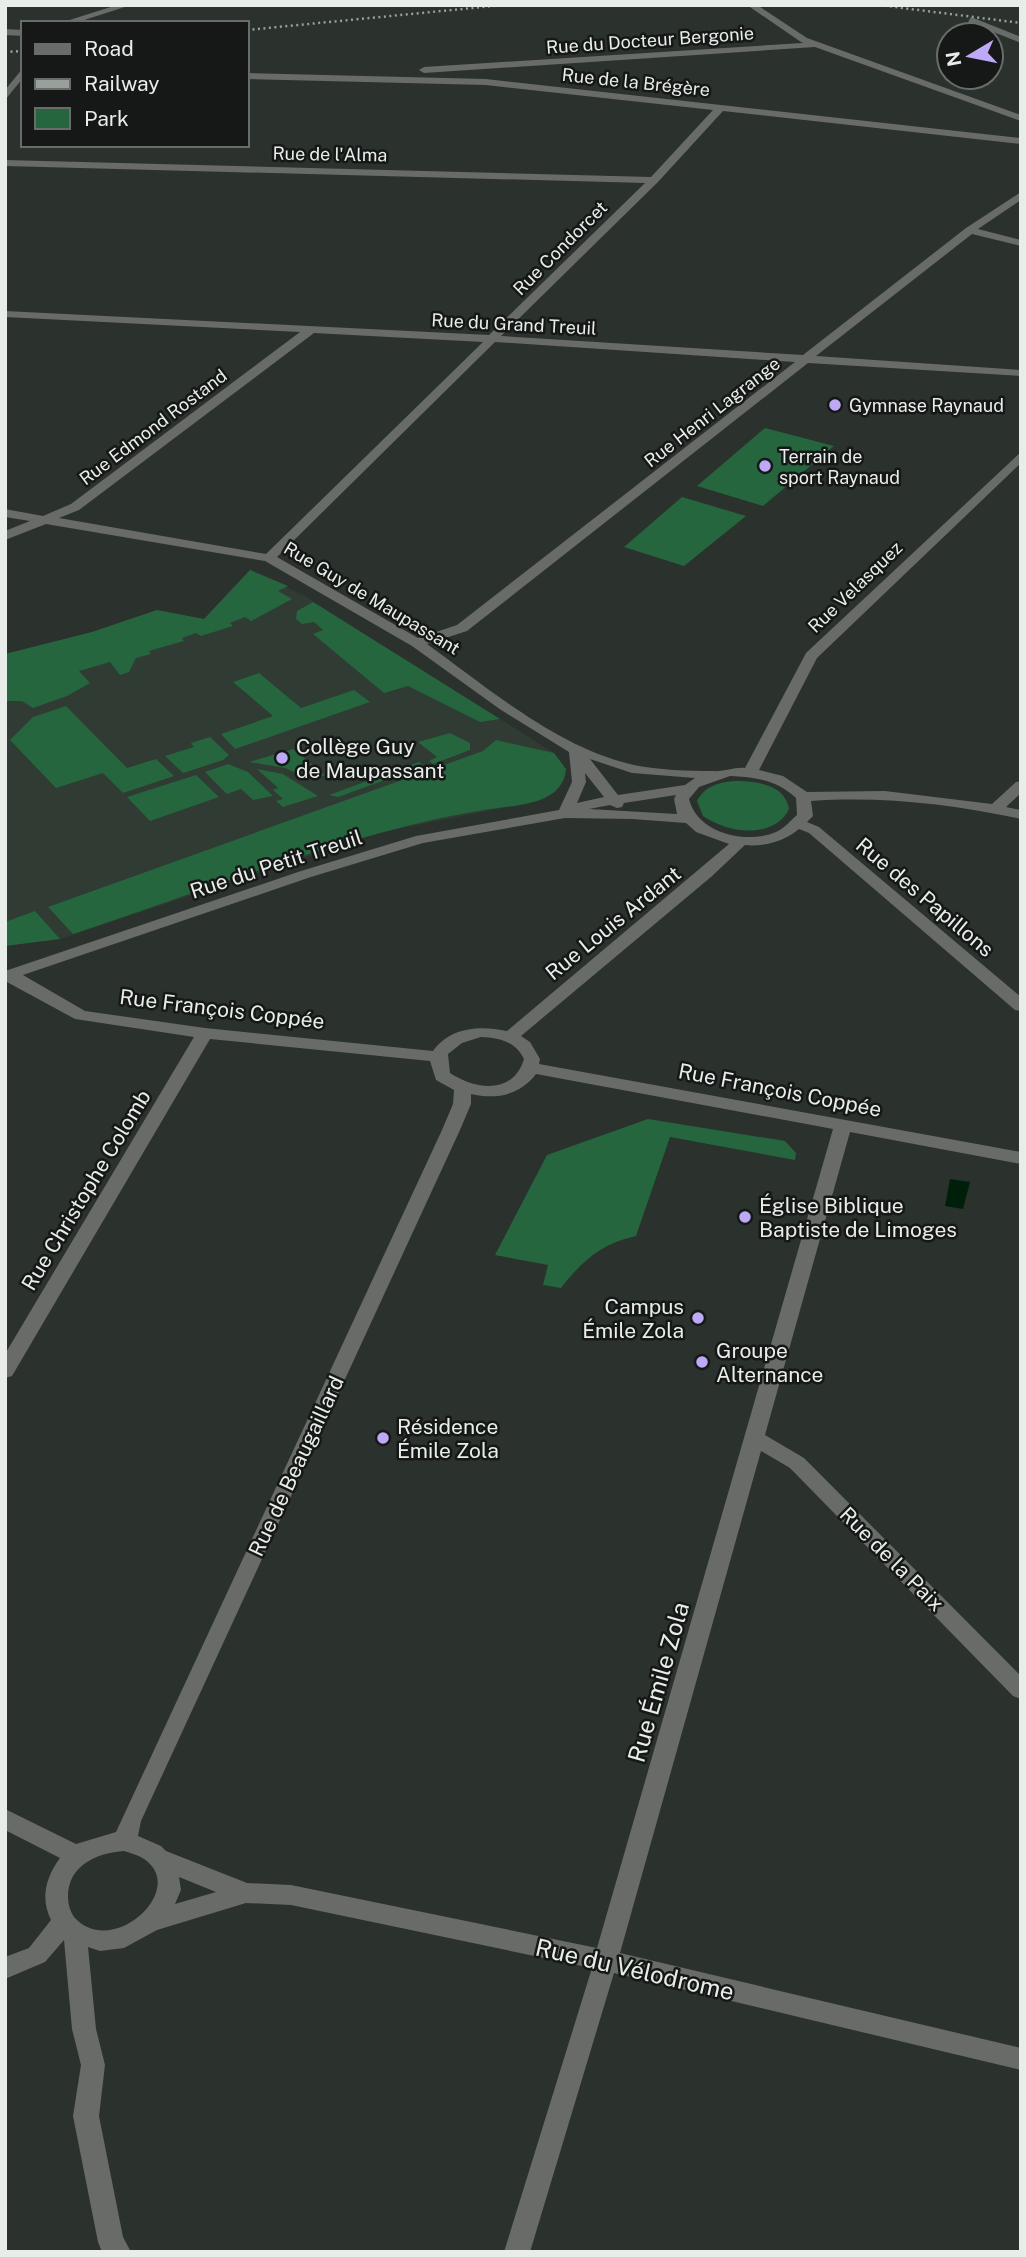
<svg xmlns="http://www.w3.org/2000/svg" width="1026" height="2257" viewBox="0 0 1026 2257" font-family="'Public Sans',sans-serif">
  <rect width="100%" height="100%" fill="#2b312c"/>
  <path fill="#2f3b33" d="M 250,570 L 303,595 L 554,753 L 566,769 L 565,779 L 557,791 L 542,800 L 382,832 L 60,939 L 5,946 L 5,654 L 92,632 L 157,610 L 204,619 Z"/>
  <path fill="#26663e" d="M 765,428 L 834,446 L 763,506 L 697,486 Z
    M 682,497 L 746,516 L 684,566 L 624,547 Z
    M 250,570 L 288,586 L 278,591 L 292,599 L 251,621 L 245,617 L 230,623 L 233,626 L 201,636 L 196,633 L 182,638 L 184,641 L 149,651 L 151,654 L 136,658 L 129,672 L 120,675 L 110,662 L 79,671 L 90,683 L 67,696 L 33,708 L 22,701 L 5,701 L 5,654 L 92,632 L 157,610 L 204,619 Z
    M 313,602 L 500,719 L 480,722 L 408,686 L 384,693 L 313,634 L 323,630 L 314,622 L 302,624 L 296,619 L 297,611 Z
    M 259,673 L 301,708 L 354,690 L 370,702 L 235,749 L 221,734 L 273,716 L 233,682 Z
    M 66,706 L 127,768 L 156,759 L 174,776 L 123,793 L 103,773 L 56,788 L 10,740 L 33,717 Z
    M 450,733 L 470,743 L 470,750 L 433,764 L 429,761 L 437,757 L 418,742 Z
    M 210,737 L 229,755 L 223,760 L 183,773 L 165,756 L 194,747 L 191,743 Z
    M 496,740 L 554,753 L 566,769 C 562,807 512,805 484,810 C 466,813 449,816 432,820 C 313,847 189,896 73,934 L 48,907 L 483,751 Z
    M 293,749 L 325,775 L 311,780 L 285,768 L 249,762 Z
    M 419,762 L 424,766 L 338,797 L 329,795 Z
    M 228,764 L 248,772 L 273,796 L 253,800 L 241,789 L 227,794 L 205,772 Z
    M 257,769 L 283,774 L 318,796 L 283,807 L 276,801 L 283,799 L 273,790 L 278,788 Z
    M 196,775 L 219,797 L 150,821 L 127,797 Z
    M 733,781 C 754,781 785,783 789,809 C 774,840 727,833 703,816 L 697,801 C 705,786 718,783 733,781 Z
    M 35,911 L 60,939 L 5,946 L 5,922 Z
    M 648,1119 L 785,1141 L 796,1153 L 795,1160 L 670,1137 L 636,1236 C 602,1243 582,1261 561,1288 L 543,1285 L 548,1265 L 495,1255 L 547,1155 Z"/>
  <path fill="#001f0b" d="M 950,1179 L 970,1182 L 963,1209 L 945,1206 Z"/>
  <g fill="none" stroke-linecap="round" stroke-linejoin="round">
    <path fill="#686b68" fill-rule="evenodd" d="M 117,5 L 131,5 L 75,23 L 60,23 Z
      M 971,17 L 1021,37 L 1021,43 L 968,22 Z
      M 5,29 L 23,30 L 23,36 L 5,35 Z
      M 818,42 L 815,47 L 424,73 L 419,70 L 424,67 Z
      M 23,68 L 23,78 L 5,100 L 5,90 Z
      M 247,73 L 486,79 L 1021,138 L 1021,144 L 723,111 L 658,182 L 501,336 L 803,355 L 966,228 L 1021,192 L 1021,200 L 978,229 L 1021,240 L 1021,246 L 972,234 L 816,356 L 1021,370 L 1021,376 L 808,363 L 467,631 L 427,644 C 488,688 559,749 634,765 C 658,770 688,771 713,771 C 724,772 734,767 745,768 L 806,653 L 1021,452 L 1021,463 L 817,658 L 759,770 L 783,776 L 807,792 L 885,791 L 992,804 L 1016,782 L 1021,781 L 1021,793 L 1006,807 L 1021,810 L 1021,819 C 951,804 882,796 811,801 L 813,816 L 807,822 L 819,827 L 1021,997 L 1021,1011 L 1015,1010 L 809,833 L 799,829 C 785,841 764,847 745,845 L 711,877 L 521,1036 L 530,1042 L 540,1059 L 539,1064 L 1021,1152 L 1021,1164 L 850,1132 L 765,1435 L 804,1458 L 1021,1676 L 1021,1699 L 1013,1696 L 790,1468 L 761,1451 L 620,1953 L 1021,2048 L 1021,2070 L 614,1973 L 530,2252 L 504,2252 L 592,1968 L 291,1905 L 246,1903 L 157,1930 L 124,1948 L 100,1951 L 88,1947 L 96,2029 L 105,2065 L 99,2116 L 123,2237 L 131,2252 L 102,2252 L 98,2242 L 73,2116 L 81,2065 L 72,2029 L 64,1940 L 45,1962 L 5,1979 L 5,1957 L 29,1948 L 51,1920 C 40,1898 46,1877 60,1858 L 5,1830 L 5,1809 L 76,1844 L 116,1832 L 442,1130 L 453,1104 L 454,1090 L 436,1080 L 430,1061 L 210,1039 L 12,1376 L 5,1378 L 5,1354 L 194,1037 L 75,1019 L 5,981 L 5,971 L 301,871 L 416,836 L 559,810 L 572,782 L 569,752 L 501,710 L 412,646 L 265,561 L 46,524 L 5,540 L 5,531 L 30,521 L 5,517 L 5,509 L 43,516 L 71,504 L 300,332 L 5,317 L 5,311 L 489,335 L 645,183 L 5,166 L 5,160 L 651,177 L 713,110 L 486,85 L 247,79 ZM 314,333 L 483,342 L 266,554 L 59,518 L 79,510 ZM 495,342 L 795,362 L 457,625 L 418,638 L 277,557 ZM 590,759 L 632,773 L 695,778 L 685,785 L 618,795 ZM 585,773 L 604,797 L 577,803 L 586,782 ZM 730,776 C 755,777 777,780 796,798 L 797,815 C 791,820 784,829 776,832 C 746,845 697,833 689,799 L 699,787 ZM 676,795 L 674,799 L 677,814 L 589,809 L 610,805 L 617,808 L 622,807 L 624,803 ZM 565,818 L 632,819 L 686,823 L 696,832 L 729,844 L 507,1031 C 480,1025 450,1027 433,1051 L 205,1028 L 85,1011 L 23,975 L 311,877 L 423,843 ZM 481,1037 C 499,1038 515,1041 524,1059 C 513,1095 476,1090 450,1073 L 448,1054 L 462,1043 ZM 536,1074 L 833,1129 L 597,1948 L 291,1885 L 247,1883 L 166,1851 L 161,1846 L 138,1836 L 141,1821 L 460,1130 L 471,1104 L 471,1094 C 496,1100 520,1095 536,1074 ZM 124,1851 C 130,1853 138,1855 144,1859 C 189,1889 112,1960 74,1917 C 70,1911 68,1904 68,1897 C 68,1865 97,1853 124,1851 ZM 179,1877 L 216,1892 L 175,1904 L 181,1890 Z"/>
    <path fill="#686b68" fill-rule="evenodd" d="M 747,5 L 757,5 L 807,38 L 1021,115 L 1021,121 L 801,42 Z"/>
    <path stroke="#999f9a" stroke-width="2.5" stroke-dasharray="2 3.5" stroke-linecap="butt" d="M 879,5 L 1021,23
      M 247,30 L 503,5
      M 5,52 L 23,51"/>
  </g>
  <g fill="#bda9f5" stroke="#151816" stroke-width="2.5">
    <circle cx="835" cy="405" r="7"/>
    <circle cx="765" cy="466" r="7"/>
    <circle cx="282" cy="758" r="7"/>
    <circle cx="745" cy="1217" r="7"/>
    <circle cx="698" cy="1318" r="7"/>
    <circle cx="702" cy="1362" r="7"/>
    <circle cx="383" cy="1438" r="7"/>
  </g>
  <g text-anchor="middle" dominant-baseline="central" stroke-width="5" stroke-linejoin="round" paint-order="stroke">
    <g font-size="18" fill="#e8ede9" stroke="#151816">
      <text transform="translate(650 40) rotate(-4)">Rue du Docteur Bergonie</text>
      <text transform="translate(636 82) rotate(6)">Rue de la Brégère</text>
      <text transform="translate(330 154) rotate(1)">Rue de l'Alma</text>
      <text transform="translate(560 248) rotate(-45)">Rue Condorcet</text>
      <text transform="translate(514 324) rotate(3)">Rue du Grand Treuil</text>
      <text transform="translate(712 412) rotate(-38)">Rue Henri Lagrange</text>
      <text transform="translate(153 427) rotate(-37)">Rue Edmond Rostand</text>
      <text transform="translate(855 587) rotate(-44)">Rue Velasquez</text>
      <text transform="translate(372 598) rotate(31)">Rue Guy de Maupassant</text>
    </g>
    <g font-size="18" fill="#e8ede9" stroke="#151816" text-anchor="start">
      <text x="849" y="405">Gymnase Raynaud</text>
      <text x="779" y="456">Terrain de<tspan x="779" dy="21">sport Raynaud</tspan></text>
    </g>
    <g font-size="21" fill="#e8ede9" stroke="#151816" text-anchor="start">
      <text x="296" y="746">Collège Guy<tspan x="296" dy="24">de Maupassant</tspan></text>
      <text x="759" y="1205">Église Biblique<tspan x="759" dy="24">Baptiste de Limoges</tspan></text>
      <text x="684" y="1306" text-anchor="end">Campus<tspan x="684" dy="24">Émile Zola</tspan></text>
      <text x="716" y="1350">Groupe<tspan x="716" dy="24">Alternance</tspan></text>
      <text x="397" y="1426">Résidence<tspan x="397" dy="24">Émile Zola</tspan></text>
    </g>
    <g font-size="21" fill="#e8ede9" stroke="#151816">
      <text transform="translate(276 864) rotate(-18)">Rue du Petit Treuil</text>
      <text transform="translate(925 897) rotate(40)">Rue des Papillons</text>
      <text transform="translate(613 923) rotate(-39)">Rue Louis Ardant</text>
      <text transform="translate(222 1009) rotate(7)">Rue François Coppée</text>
      <text transform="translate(780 1090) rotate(11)">Rue François Coppée</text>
      <text transform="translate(86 1190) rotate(-59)">Rue Christophe Colomb</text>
      <text transform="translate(296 1466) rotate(-65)">Rue de Beaugaillard</text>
      <text transform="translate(892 1559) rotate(45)">Rue de la Paix</text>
    </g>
    <g font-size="24" fill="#e8ede9" stroke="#151816">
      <text transform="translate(658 1682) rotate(-74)">Rue Émile Zola</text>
      <text transform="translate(635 1969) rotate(13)">Rue du Vélodrome</text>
    </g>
  </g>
  <rect width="1026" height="2257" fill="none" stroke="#e8ede9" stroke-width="14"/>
  <rect x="21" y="21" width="228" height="126" fill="#151816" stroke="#696d6a" stroke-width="2"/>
  <rect x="35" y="44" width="35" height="10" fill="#686b68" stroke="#696d6a" stroke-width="2"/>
  <text x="84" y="56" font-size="21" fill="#e8ede9">Road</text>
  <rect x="35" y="79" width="35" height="10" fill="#999f9a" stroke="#696d6a" stroke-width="2"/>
  <text x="84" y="91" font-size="21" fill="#e8ede9">Railway</text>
  <rect x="35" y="108" width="35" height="21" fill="#26663e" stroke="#696d6a" stroke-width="2"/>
  <text x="84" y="126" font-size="21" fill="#e8ede9">Park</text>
  <g transform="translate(970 56) rotate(260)"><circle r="33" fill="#151816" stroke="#696d6a" stroke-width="2"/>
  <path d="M0-5L12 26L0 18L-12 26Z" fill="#bda9f5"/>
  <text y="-10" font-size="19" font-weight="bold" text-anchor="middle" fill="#e8ede9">N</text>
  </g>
</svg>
